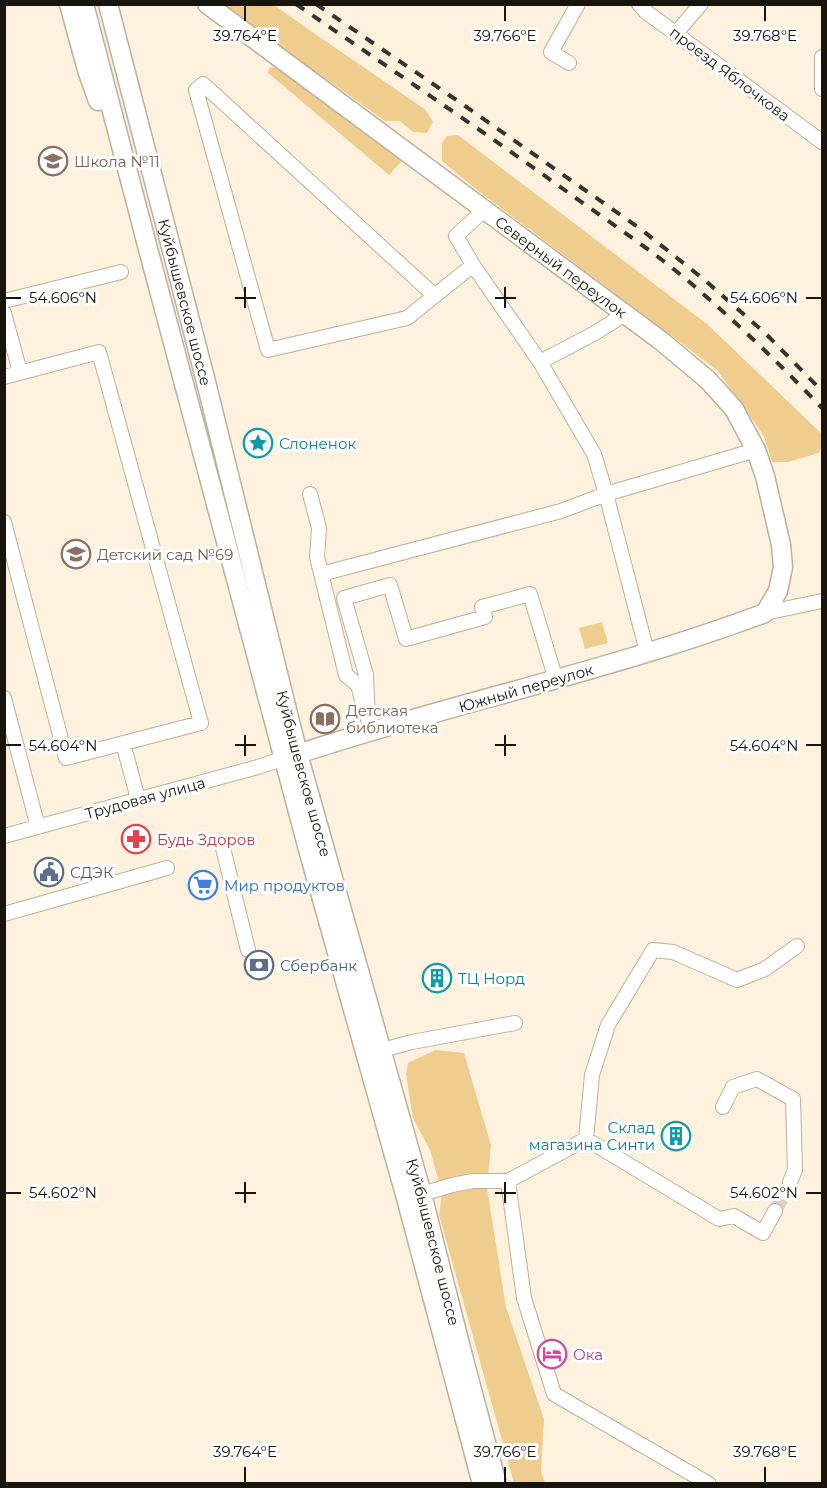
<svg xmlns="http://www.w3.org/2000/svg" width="827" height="1488" viewBox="0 0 827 1488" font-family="Montserrat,sans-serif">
  <rect width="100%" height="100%" fill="#fef2de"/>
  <path fill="#efcd8f" d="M 222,5 L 274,5 L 318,36 L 426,110 L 433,122 L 427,133 L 413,132 L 400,121 L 385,121 Z
    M 275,67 L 402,161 L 389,175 L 268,73 L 269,68 Z
    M 458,135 L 707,324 L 822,434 L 822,445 L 819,453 L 788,462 L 772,462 L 764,436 L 717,370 L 477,190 L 442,161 L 442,143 L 447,136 Z
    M 602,622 L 608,643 L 585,649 L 579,628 Z
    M 435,1050 L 464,1053 L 491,1145 L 487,1188 L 506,1307 L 544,1419 L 541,1471 L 545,1483 L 514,1483 L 439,1215 L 442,1193 L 430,1150 L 413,1118 L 406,1074 L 408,1063 Z"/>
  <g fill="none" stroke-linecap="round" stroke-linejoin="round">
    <path stroke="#dbd1bf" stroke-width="14" stroke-dasharray="14 7" stroke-linecap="butt" d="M 775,1211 L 790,1182"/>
    <g stroke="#bcb19e" stroke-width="16">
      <path id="minor" d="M 639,4 L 645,11 L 822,142
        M 676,33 L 701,4
        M 822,57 L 822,89
        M 569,63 L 551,52 L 578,4
        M 484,210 L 456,236 L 473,265 L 540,362 L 594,454 L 606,494 L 756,450
        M 435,296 L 203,84 L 196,90 L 268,350 L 407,318 L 473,265
        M 4,301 L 121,272
        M 4,313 L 20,372
        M 540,362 L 595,333 L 625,314
        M 4,377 L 99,352 L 201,723 L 66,758 L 4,522
        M 310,494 L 319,528 L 317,557 L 346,675 L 358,685 L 362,700
        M 321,574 L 561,511 L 606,494 L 647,652
        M 765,613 L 822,601
        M 4,698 L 38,827
        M 368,720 L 366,675 L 344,598 L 390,585 L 406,639 L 485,617 L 482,607 L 530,594 L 556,680
        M 123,743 L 138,799
        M 4,836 L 258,767 L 291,756
        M 223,848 L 248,950
        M 4,914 L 167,868
        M 382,1050 L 412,1042 L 515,1023
        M 723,1107 L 733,1087 L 757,1079 L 793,1099 L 795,1170 L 790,1182
        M 586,1139 L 592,1075 L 608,1025 L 653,950 L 673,952 L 737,980 L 765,969 L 797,946
        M 508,1181 L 586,1139 L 719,1219 L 734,1216 L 763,1233 L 775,1211
        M 422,1194 L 452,1185 L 473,1181 L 508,1181 L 524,1298 L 554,1394 L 709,1484"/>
    </g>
    <g stroke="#bcb19e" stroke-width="21">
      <g id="major">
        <path d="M 69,4 L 87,70 L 98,101"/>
        <path d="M 84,4 L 147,245 L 309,853 L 406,1198 L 482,1484"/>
        <path id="s1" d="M 108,4 L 205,378 L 298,754 L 422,1194 L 463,1356 L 497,1484"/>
        <path id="s2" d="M 207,4 L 660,340 L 708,380 L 734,409 L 756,450 L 765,476 L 781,545 L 783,567 L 778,591 L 765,613 C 613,670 453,703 298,754"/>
      </g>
    </g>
    <use href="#minor" stroke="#fff" stroke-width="14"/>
    <use href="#major" stroke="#fff" stroke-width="18"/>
    <path stroke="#38332b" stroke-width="4" stroke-dasharray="10 10" stroke-linecap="butt" d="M 296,4 C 386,66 477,127 566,191 C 606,220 649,248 687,280 C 734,320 779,363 822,408
      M 316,4 L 455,99 L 642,230 L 707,282 L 766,334 L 822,391"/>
  </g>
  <path fill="none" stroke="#17130d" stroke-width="2" d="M 245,6 L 245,21M 505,6 L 505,21M 765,6 L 765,21M 245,287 L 245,308M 505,287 L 505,308M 6,298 L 21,298M 235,298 L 256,298M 495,298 L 516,298M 806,298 L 821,298M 245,735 L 245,756M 505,735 L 505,756M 6,745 L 21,745M 235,745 L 256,745M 495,745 L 516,745M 806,745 L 821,745M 245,1182 L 245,1203M 505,1182 L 505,1203M 6,1193 L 21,1193M 235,1193 L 256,1193M 495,1193 L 516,1193M 806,1193 L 821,1193M 245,1467 L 245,1482M 505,1467 L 505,1482M 765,1467 L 765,1482"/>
  <defs>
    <g id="school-ring" transform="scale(1.5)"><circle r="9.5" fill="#fff" stroke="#8d6e63" stroke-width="1.5"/><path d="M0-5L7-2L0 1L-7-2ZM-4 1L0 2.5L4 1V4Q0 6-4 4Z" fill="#8d6e63"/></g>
    <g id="sight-ring" transform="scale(1.5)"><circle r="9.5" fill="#fff" stroke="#0f9aa8" stroke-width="1.5"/><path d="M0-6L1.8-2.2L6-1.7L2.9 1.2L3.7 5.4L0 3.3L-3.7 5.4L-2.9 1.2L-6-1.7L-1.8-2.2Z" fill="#0f9aa8"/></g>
    <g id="library-ring" transform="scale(1.5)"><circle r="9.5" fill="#fff" stroke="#8d6e63" stroke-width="1.5"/><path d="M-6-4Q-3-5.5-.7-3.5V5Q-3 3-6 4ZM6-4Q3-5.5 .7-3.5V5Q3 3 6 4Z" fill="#8d6e63"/></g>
    <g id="pharmacy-ring" transform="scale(1.5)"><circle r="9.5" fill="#fff" stroke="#e0444e" stroke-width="1.5"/><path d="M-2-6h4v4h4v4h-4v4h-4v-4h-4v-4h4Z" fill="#e0444e"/></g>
    <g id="civic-ring" transform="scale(1.5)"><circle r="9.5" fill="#fff" stroke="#5c6f8a" stroke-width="1.5"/><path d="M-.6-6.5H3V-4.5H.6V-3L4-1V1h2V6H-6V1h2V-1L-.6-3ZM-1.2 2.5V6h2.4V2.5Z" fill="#5c6f8a"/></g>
    <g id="supermarket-ring" transform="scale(1.5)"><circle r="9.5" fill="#fff" stroke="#3f7fe0" stroke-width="1.5"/><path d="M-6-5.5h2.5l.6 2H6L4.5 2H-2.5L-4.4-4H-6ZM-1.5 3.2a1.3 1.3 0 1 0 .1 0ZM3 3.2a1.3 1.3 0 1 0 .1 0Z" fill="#3f7fe0"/></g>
    <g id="bank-ring" transform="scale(1.5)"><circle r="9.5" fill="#fff" stroke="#5c6f8a" stroke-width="1.5"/><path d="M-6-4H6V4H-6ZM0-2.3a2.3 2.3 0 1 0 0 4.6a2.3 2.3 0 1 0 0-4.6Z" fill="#5c6f8a"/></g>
    <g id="building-ring" transform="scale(1.5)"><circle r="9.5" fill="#fff" stroke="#0f9aa8" stroke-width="1.5"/><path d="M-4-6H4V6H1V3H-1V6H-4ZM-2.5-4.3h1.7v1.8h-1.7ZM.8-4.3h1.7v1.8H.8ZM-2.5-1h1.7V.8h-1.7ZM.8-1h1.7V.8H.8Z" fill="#0f9aa8"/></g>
    <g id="hotel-ring" transform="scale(1.5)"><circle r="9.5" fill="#fff" stroke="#d1479c" stroke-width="1.5"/><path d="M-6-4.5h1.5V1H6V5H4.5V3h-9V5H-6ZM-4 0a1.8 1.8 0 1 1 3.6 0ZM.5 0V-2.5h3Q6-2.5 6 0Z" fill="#d1479c"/></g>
  </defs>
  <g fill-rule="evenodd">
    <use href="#school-ring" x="53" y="161"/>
    <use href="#sight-ring" x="258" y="443"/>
    <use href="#school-ring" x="76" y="554"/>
    <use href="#library-ring" x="325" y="719"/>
    <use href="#pharmacy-ring" x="136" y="839"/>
    <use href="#civic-ring" x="49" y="872"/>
    <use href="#supermarket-ring" x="203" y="885"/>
    <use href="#bank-ring" x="259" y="965"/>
    <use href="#building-ring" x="437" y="978"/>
    <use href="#building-ring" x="676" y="1136"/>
    <use href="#hotel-ring" x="552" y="1354"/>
  </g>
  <g text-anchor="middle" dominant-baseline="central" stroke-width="6" stroke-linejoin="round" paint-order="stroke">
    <g font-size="15" fill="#17130d" stroke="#fff">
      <text transform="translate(730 74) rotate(37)">проезд Яблочкова</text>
      <text stroke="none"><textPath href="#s2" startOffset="441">Северный переулок</textPath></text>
      <text stroke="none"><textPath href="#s1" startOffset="308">Куйбышевское шоссе</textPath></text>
      <text transform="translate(526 688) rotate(-16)">Южный переулок</text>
      <text stroke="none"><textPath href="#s1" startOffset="794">Куйбышевское шоссе</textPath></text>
      <text transform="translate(145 798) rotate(-15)">Трудовая улица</text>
      <text stroke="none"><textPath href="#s1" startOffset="1280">Куйбышевское шоссе</textPath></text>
    </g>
    <g font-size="15" fill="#785e54" stroke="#fff" text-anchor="start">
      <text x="74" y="161">Школа №11</text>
      <text x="97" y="554">Детский сад №69</text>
      <text x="346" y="710">Детская<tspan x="346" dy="17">библиотека</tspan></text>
    </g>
    <g font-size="15" fill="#0d838f" stroke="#fff" text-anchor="start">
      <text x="279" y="443">Слоненок</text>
      <text x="458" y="978">ТЦ Норд</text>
      <text x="655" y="1127" text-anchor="end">Склад<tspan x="655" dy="17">магазина Синти</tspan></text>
    </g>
    <g font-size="15" fill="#be3a42" stroke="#fff" text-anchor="start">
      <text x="157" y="839">Будь Здоров</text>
    </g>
    <g font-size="15" fill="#4e5e75" stroke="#fff" text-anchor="start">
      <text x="70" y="872">СДЭК</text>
      <text x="280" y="965">Сбербанк</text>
    </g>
    <g font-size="15" fill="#366cbe" stroke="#fff" text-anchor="start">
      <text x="224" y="885">Мир продуктов</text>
    </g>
    <g font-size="15" fill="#b23c85" stroke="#fff" text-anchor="start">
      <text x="573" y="1354">Ока</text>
    </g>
  </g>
  <g font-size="15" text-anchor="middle" fill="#17130d" stroke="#fff" stroke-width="6" stroke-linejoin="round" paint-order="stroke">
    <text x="245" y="41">39.764°E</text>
    <text x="505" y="41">39.766°E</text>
    <text x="765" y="41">39.768°E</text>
    <text x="63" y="303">54.606°N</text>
    <text x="764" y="303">54.606°N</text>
    <text x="63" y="751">54.604°N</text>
    <text x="764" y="751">54.604°N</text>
    <text x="63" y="1198">54.602°N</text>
    <text x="764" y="1198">54.602°N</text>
    <text x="245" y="1457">39.764°E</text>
    <text x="505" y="1457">39.766°E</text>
    <text x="765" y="1457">39.768°E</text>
  </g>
  <rect width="827" height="1488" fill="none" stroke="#17130d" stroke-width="12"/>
</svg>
